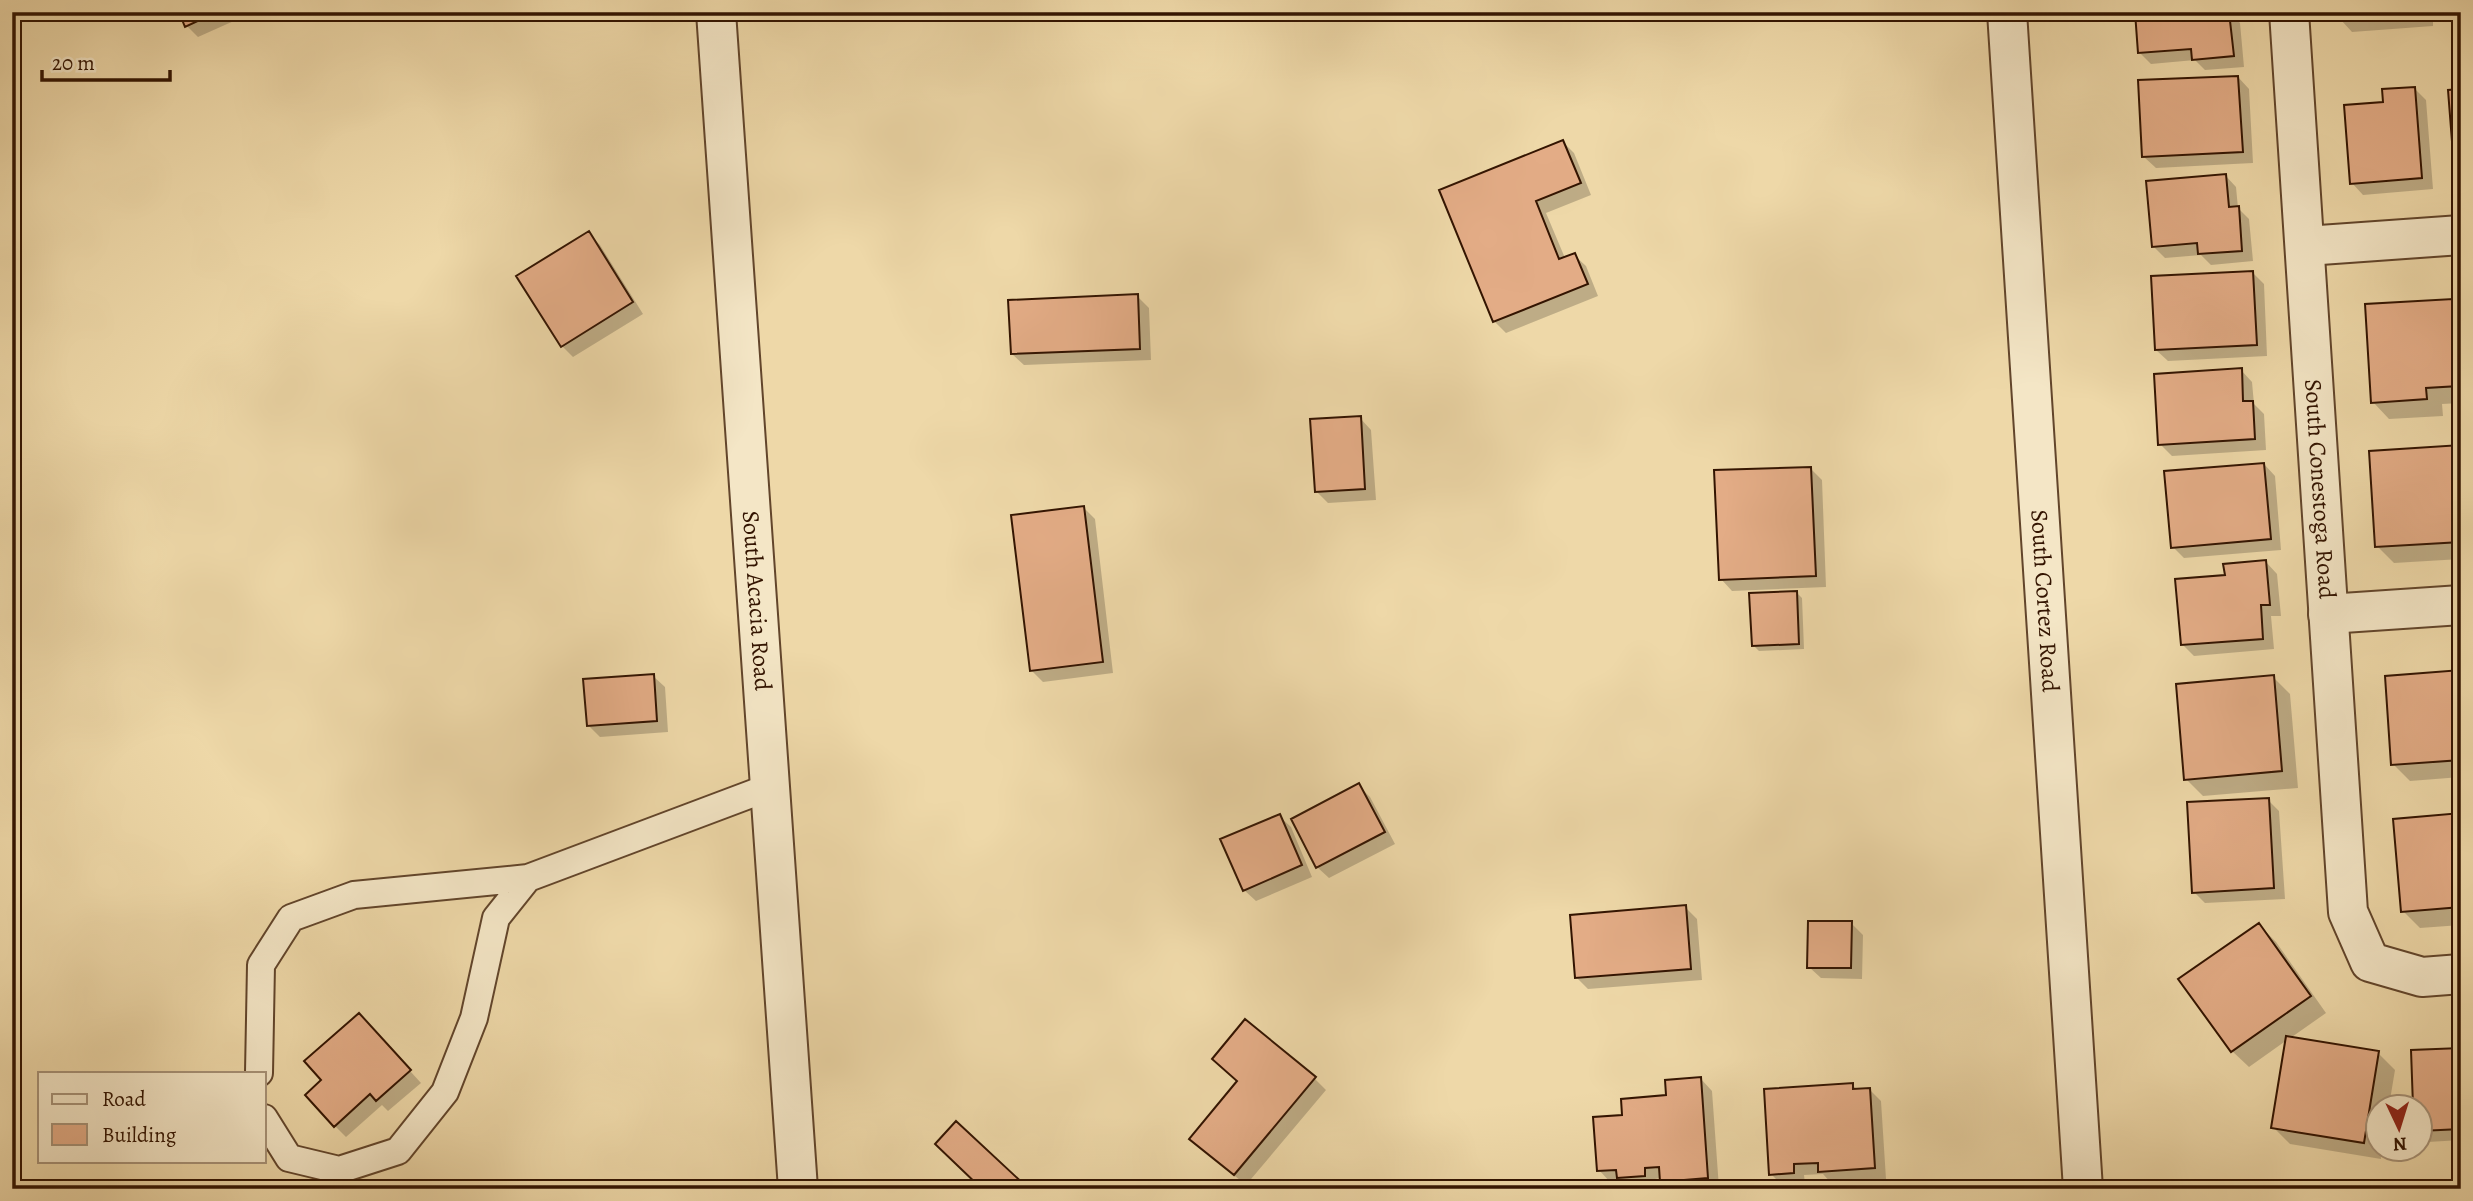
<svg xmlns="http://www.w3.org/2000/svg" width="2473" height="1201" viewBox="0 0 2473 1201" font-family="Alegreya,serif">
  <rect width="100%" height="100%" fill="#eed8a8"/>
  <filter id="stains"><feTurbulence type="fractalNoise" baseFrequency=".00286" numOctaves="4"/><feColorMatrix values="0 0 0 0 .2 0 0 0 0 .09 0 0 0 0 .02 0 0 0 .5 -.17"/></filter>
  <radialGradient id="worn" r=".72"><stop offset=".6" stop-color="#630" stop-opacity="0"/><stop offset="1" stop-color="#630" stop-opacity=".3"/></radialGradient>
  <path fill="#0003" d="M 180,12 L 243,12 L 245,16 L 198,37 L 187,26 Z
    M 2136,12 L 2231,12 L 2240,23 L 2244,67 L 2205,70 L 2195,60 L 2151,64 L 2140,53 Z
    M 2340,12 L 2433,12 L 2433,26 L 2352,32 L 2341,20 Z
    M 2238,77 L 2249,89 L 2253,163 L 2156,168 L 2144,157 Z
    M 2414,88 L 2426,100 L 2433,189 L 2363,195 L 2352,183 L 2385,103 Z
    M 1563,142 L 1574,153 L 1591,195 L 1546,213 L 1565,258 L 1574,255 L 1586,266 L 1598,296 L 1506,333 L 1494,321 L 1441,191 Z
    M 2225,175 L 2236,187 L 2238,208 L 2249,219 L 2253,261 L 2211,265 L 2201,255 L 2165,258 L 2153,246 Z
    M 589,234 L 600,245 L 643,314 L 573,357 L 562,346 Z
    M 2253,273 L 2264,284 L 2267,356 L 2168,361 L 2156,350 Z
    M 1137,296 L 1149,308 L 1151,360 L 1024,365 L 1012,354 Z
    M 2453,301 L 2461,309 L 2461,403 L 2442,404 L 2443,416 L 2389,419 L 2373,402 Z
    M 2241,370 L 2252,382 L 2254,404 L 2264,414 L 2266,450 L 2172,456 L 2160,444 Z
    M 1360,418 L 1371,430 L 1376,500 L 1328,503 L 1316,491 Z
    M 2461,447 L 2461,559 L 2394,563 L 2377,546 Z
    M 2264,464 L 2275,476 L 2281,550 L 2184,558 L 2173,547 Z
    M 1810,468 L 1822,480 L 1826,587 L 1732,591 L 1721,579 Z
    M 1084,508 L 1095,519 L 1113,673 L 1043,682 L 1031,670 Z
    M 2266,562 L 2277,574 L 2281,616 L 2271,616 L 2274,649 L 2194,656 L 2182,644 L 2227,577 Z
    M 1797,593 L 1802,598 L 1804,649 L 1759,651 L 1753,645 Z
    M 2461,672 L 2461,777 L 2410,781 L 2393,764 Z
    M 653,676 L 665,687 L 668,732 L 600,737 L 588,725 Z
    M 2273,677 L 2290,694 L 2298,788 L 2203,796 L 2186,779 Z
    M 1359,786 L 1370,797 L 1395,844 L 1329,878 L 1317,867 Z
    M 2268,800 L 2279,811 L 2285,899 L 2205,903 L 2194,892 Z
    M 2461,815 L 2461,925 L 2420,928 L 2403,911 Z
    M 1279,816 L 1291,827 L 1312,877 L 1256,901 L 1244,890 Z
    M 1685,907 L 1697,919 L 1702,980 L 1588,989 L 1577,978 Z
    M 1851,923 L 1863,935 L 1862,979 L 1821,978 L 1809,967 Z
    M 2259,925 L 2276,942 L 2326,1013 L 2289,1039 L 2378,1053 L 2395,1070 L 2389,1106 L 2378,1106 L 2381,1159 L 2290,1144 L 2273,1127 L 2287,1040 L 2249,1067 L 2232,1051 Z
    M 370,1027 L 421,1083 L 388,1111 L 382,1105 L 346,1137 L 335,1126 L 323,1080 Z
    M 2461,1050 L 2461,1140 L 2428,1142 L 2420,1134 L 2420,1106 L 2415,1106 L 2413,1052 Z
    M 1315,1079 L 1326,1090 L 1246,1185 L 1203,1150 Z
    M 1701,1079 L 1712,1091 L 1719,1188 L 1670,1189 L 1661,1178 L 1655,1179 L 1656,1187 L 1630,1189 L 1622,1181 L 1610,1182 L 1599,1170 L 1624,1116 Z
    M 1852,1085 L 1858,1090 L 1869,1089 L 1881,1101 L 1886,1179 L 1831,1183 L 1823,1174 L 1804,1175 L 1805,1184 L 1782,1185 L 1771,1174 Z"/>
  <path fill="#e3ac86" stroke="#331401" stroke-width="2" d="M 179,12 L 217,12 L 185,27 Z
    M 2135,12 L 2229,12 L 2234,56 L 2192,60 L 2191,49 L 2138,53 Z
    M 2338,12 L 2423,12 L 2423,15 L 2339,21 Z
    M 2238,76 L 2243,152 L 2142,157 L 2138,80 Z
    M 2415,87 L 2422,178 L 2350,184 L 2344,105 L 2383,102 L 2382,89 Z
    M 2461,89 L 2461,179 L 2455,180 L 2448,90 Z
    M 1563,140 L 1581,183 L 1536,201 L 1559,259 L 1575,253 L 1588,284 L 1493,322 L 1439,190 Z
    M 2226,174 L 2229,207 L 2239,206 L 2242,251 L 2198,254 L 2197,243 L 2152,247 L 2146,181 Z
    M 589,231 L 633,302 L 561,347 L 516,276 Z
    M 2253,271 L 2257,345 L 2155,350 L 2151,276 Z
    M 1138,294 L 1140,349 L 1011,354 L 1008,300 Z
    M 2453,299 L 2459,386 L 2426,388 L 2427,399 L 2371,403 L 2365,304 Z
    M 2242,368 L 2243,401 L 2253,401 L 2255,439 L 2158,445 L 2154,374 Z
    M 1361,416 L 1365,489 L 1315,492 L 1310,419 Z
    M 2461,445 L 2461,542 L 2375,547 L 2369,451 Z
    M 2264,463 L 2271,539 L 2171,548 L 2164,471 Z
    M 1811,467 L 1816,576 L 1719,580 L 1714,470 Z
    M 1084,506 L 1103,662 L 1030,671 L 1011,515 Z
    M 2266,560 L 2270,605 L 2261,605 L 2263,639 L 2181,645 L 2175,579 L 2225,575 L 2223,564 Z
    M 1797,591 L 1799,644 L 1752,646 L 1749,593 Z
    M 2461,670 L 2461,760 L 2391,765 L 2385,676 Z
    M 654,674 L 657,721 L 587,726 L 583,679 Z
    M 2274,675 L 2282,771 L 2184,780 L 2176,684 Z
    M 1359,783 L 1385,832 L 1316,868 L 1291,819 Z
    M 2269,798 L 2274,888 L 2192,893 L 2187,802 Z
    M 2461,813 L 2461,907 L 2401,912 L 2393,819 Z
    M 1280,814 L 1302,865 L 1243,891 L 1220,839 Z
    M 1686,905 L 1691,969 L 1575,978 L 1570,915 Z
    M 1808,921 L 1852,921 L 1851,968 L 1807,968 Z
    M 2259,923 L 2311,996 L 2231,1052 L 2178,979 Z
    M 359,1013 L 411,1070 L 376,1101 L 370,1094 L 334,1127 L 305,1095 L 321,1080 L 304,1061 Z
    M 1245,1019 L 1316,1077 L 1234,1175 L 1189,1139 L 1237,1081 L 1212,1059 Z
    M 2286,1036 L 2379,1051 L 2364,1143 L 2271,1128 Z
    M 2461,1048 L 2461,1129 L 2420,1131 L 2420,1106 L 2413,1106 L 2411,1050 Z
    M 1701,1077 L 1708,1178 L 1660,1182 L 1659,1167 L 1645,1168 L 1645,1176 L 1617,1178 L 1616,1170 L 1597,1171 L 1593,1117 L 1622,1115 L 1621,1099 L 1666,1095 L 1665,1080 Z
    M 1853,1083 L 1853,1089 L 1870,1088 L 1875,1168 L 1818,1172 L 1818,1163 L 1794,1164 L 1794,1173 L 1769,1175 L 1764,1089 Z
    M 956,1121 L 1029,1189 L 982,1189 L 935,1144 Z"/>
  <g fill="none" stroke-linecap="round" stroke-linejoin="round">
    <g stroke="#62452b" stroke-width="30">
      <path id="lane" d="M 259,1073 L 261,965 L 291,918 L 354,895 L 528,878 L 770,787
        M 264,1118 L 289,1158 L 339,1170 L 398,1151 L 445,1092 L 474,1018 L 496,918 L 528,878"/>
    </g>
    <g stroke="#62452b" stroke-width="42">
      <g id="street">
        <path id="s1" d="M 716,12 L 798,1189"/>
        <path id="s2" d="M 2007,12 L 2083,1189"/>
        <path id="s3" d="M 2289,12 L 2348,912 L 2370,962 L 2422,977 L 2461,974"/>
        <path d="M 2306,246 L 2461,235"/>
        <path d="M 2328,614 L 2461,605"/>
      </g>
    </g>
    <use href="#lane" stroke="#f4e6c6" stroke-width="26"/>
    <use href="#street" stroke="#f4e6c6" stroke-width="38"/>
  </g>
  <g text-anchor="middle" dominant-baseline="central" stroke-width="5" stroke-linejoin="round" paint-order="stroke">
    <g font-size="24" fill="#331401" stroke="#f4e6c6">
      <text stroke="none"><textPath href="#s3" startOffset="478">South Conestoga Road</textPath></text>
      <text stroke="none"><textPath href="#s1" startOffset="590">South Acacia Road</textPath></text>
      <text stroke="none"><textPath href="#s2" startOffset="590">South Cortez Road</textPath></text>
    </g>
  </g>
  <rect width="2473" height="1201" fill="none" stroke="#eed8a8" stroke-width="42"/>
  <rect x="14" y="14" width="2445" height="1173" fill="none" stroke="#331401" stroke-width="3.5"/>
  <rect x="21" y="21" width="2431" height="1159" fill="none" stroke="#331401" stroke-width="2"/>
  <rect x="38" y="1072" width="228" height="91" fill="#f4e6c6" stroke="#a79277" stroke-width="2"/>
  <rect x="52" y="1094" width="35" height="10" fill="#f4e6c6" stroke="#a79277" stroke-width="2"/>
  <text x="102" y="1106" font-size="21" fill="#331401">Road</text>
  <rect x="52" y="1124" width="35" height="21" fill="#e3ac86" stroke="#a79277" stroke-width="2"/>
  <text x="102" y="1142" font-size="21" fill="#331401">Building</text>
  <g transform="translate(2399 1128) rotate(176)"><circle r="33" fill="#f4e6c6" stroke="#a79277" stroke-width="2"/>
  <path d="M0-5L12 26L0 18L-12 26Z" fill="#8f2418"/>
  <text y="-10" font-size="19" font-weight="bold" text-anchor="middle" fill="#331401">N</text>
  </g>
  <path d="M42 70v10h128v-10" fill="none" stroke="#331401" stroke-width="3.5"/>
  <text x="52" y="70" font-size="21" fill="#331401" stroke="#f4e6c6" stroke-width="5" paint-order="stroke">20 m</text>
  <rect width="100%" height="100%" filter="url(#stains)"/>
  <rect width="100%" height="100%" fill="url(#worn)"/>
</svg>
